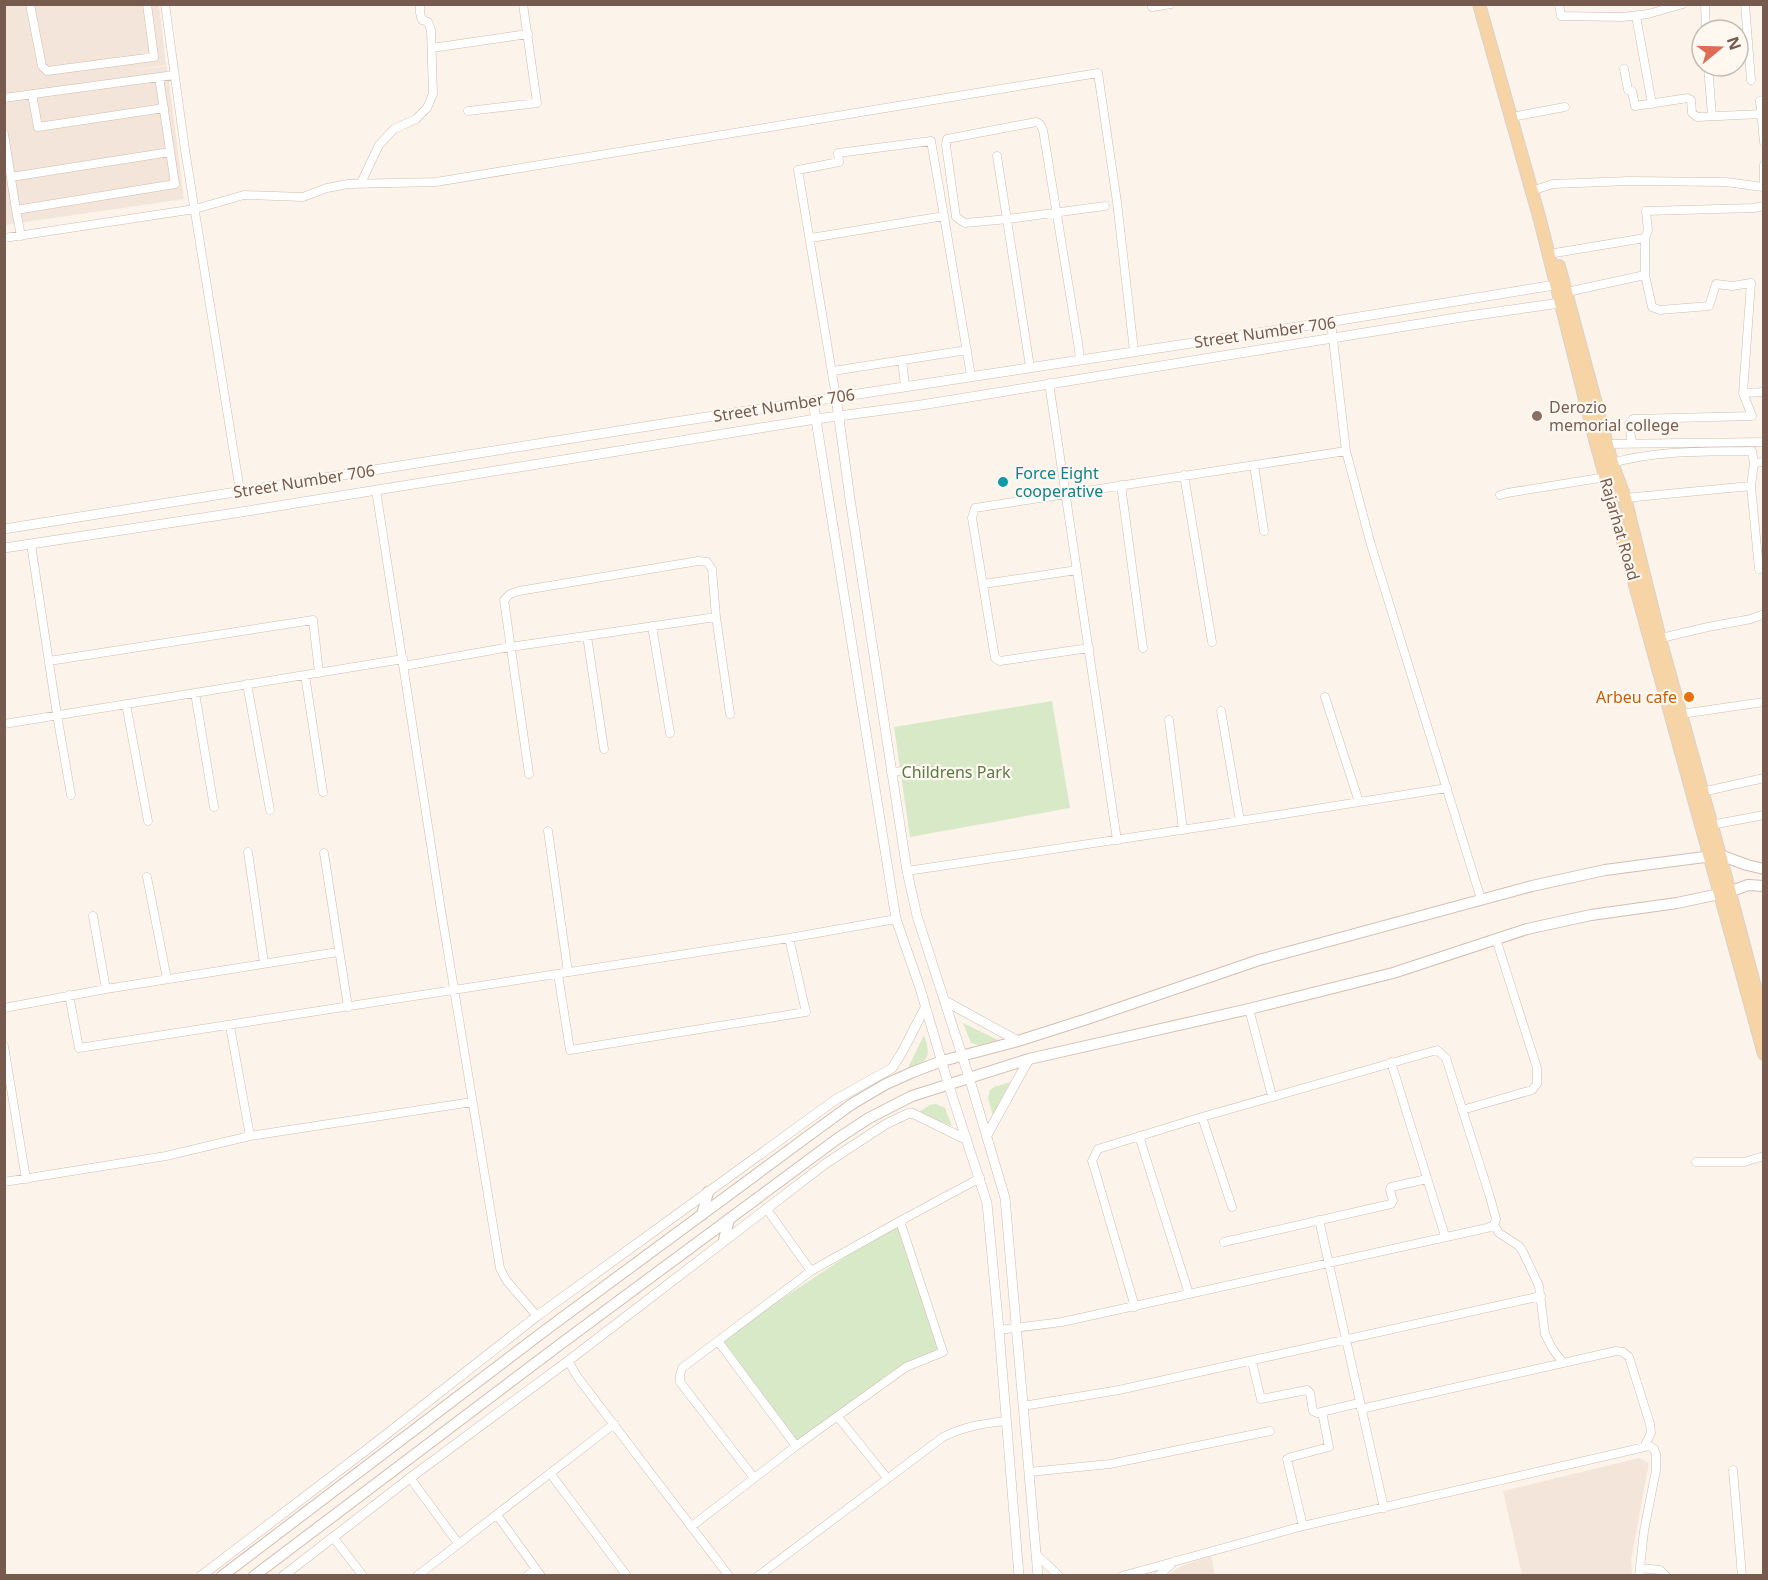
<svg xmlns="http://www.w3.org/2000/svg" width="1768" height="1580" viewBox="0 0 1768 1580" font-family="'Noto Sans',sans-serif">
  <rect width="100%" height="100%" fill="#fcf4ea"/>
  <path fill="#f3e5d9" d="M 4,5 L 159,5 L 166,65 L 129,71 L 167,66 L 184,199 L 5,225 Z
    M 1639,1458 L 1649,1463 L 1631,1560 L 1632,1575 L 1522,1575 L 1503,1491 Z
    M 1211,1556 L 1215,1575 L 1167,1575 L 1181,1566 Z"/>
  <path fill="#d8e9c8" d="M 1052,701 L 1070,808 L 910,837 L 894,727 Z
    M 963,1023 L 998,1040 L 979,1045 L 971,1043 Z
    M 924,1035 C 931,1056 930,1061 908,1068 Z
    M 1010,1082 L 993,1116 L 988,1098 L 990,1090 L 994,1087 Z
    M 936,1104 L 945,1108 L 952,1126 L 917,1113 L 930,1105 Z
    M 900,1221 L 943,1352 L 891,1372 L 796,1446 L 718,1341 Z"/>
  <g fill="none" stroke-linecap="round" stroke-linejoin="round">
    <g stroke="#cebcb0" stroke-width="9">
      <path id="minor" d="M 30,4 L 42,66 L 47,71 L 154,57 L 147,4
        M 165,4 L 185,150 L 240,491
        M 1559,4 L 1561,16 L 1622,17 L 1648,14 L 1683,4
        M 1705,4 L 1706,30
        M 1745,4 L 1751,80
        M 1152,7 L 1171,4
        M 1636,16 L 1652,104
        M 432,48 L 528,34
        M 1708,66 L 1712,116
        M 1624,69 L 1628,90 L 1632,91 L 1635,106 L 1688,98 L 1691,100 L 1692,113 L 1697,117 L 1761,114
        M 32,94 L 38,127 L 164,108
        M 4,98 L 174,75
        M 1764,100 L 1760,101 L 1764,142
        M 468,111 L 537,103 L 523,4
        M 1517,116 L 1565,107
        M 4,134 L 16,210 L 175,184 L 159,77
        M 997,156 L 1030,367
        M 1764,165 L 1764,188
        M 11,177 L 170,152
        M 361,183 L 379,145 L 394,129 L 416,119 L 427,108 L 433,94 L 431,30 L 428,22 L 422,20 L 420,13 L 420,4
        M 1531,191 L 1553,184 L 1629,181 L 1726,182 L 1763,187
        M 16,210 L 21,236
        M 944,216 L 971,376
        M 4,238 L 195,209 L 244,195 L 303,197 L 327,188 L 348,184 L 436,182 L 1098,73 L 1117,202 L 1134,351
        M 811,238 L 944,216 L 931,141 L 838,153 L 839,162 L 798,170 L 836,397
        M 1645,238 L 1645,275 L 1652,307 L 1660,310 L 1709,306 L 1716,284 L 1732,286 L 1751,283 L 1743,393 L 1764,392
        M 1555,253 L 1645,238 L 1648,230 L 1646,211 L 1754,208 L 1764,206
        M 1567,292 L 1645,275
        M 1331,322 L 1346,451 L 1371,545 L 1481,899
        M 1080,359 L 1078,343 L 1043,130 L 1040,124 L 1036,122 L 947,139 L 946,145 L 956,217 L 965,223 L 1008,219 L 1105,206
        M 902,360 L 905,386
        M 833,371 L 967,350
        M 1049,383 L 1117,840
        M 1632,443 L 1629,424 L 1633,419 L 1752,416 L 1743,393
        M 1607,444 L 1764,442
        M 1612,463 C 1657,450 1706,452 1752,451 L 1754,463 L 1764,462
        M 1254,465 L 1264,531
        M 1184,475 L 1212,642
        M 1121,485 L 1143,648
        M 1751,486 L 1754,463
        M 376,490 L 441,910 L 500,1268 L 506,1280 L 537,1316
        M 1500,495 L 1507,493 L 1606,477
        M 1611,496 L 1625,498 L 1751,486 L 1759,569 L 1764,568
        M 31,544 L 57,715 L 71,795
        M 984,584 L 1077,570
        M 652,626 L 670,733
        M 587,636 L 604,749
        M 1657,639 L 1708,627 L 1751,619 L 1764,614
        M 1089,648 L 1000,661 L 995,658 L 972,518 L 975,508 L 1346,451
        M 49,661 L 313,620 L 319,673
        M 404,666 L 510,647 L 716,617
        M 305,675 L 323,792
        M 247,684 L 270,810
        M 195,693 L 214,807
        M 1325,697 L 1359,802
        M 126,704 L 148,821
        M 1221,711 L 1240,821
        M 1681,714 L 1764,702
        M 1169,720 L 1183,830
        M 4,724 L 403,659
        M 891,772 L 916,770 L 950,772
        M 529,774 L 504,600 L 510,594 L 519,591 L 698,561 L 707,562 L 712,569 L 716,617 L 730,714
        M 1702,792 L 1764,778
        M 1711,825 L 1764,815
        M 548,831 L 568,972
        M 248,852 L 264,963
        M 324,853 L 348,1007
        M 907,871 L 1221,824 L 1447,788
        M 147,877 L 167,979
        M 93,916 L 106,989
        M 558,974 L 570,1050 L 806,1012 L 789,938
        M 69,995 L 79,1048 L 789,938 L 896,919
        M 4,1008 L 106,989 L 338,952
        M 1249,1009 L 1272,1096
        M 230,1026 L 250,1136
        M 4,1046 L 26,1179
        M 1391,1062 L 1445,1236
        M 1462,1110 L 1532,1090 L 1537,1084 L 1537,1068 L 1496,939
        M 1202,1117 L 1232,1207
        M 1139,1136 L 1189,1294
        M 1696,1162 L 1744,1162 L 1764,1156
        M 4,1182 L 166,1156 L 250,1136 L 472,1102
        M 766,1208 L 811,1271
        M 1319,1220 L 1384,1508
        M 1224,1242 L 1391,1204 L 1393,1201 L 1390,1190 L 1391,1187 L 1427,1179
        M 1135,1307 L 1094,1167 L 1092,1161 L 1098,1149 L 1202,1117 L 1437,1050 L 1446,1058 L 1490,1197 L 1496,1219 L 1494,1225 L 1499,1233 L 1519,1246 L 1523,1252 L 1539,1286 L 1545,1334 L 1552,1348 L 1563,1363
        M 999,1330 L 1062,1322 L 1487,1228 L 1494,1225
        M 718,1341 L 796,1446
        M 568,1361 L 579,1379 L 729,1576
        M 1252,1362 L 1261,1399 L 1307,1390 L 1310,1393 L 1313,1411 L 1317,1413 L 1359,1403
        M 1023,1406 L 1119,1390 L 1541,1296
        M 1361,1409 L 1616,1351 L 1623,1352 L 1629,1357 L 1650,1424 L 1651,1433 L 1644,1447
        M 838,1417 L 887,1478
        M 1733,1470 L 1742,1576
        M 1029,1472 L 1110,1464 L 1270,1431
        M 550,1473 L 627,1576
        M 410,1478 L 458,1543
        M 754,1478 L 680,1382 L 680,1375 L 682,1368 L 811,1271 L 900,1221 L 980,1178
        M 497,1515 L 541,1576
        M 692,1526 L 796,1446 L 906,1367 L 943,1352 L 900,1221
        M 1303,1526 L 1287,1459 L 1291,1457 L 1329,1447 L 1322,1412
        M 333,1537 L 363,1576
        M 1036,1554 L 1059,1576
        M 1640,1568 L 1660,1570 L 1666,1576
        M 417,1576 L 614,1424
        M 527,1576 L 536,1569
        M 758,1576 L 943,1437 C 965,1426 982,1424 1006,1421
        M 1122,1576 L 1303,1526 L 1649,1446 L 1654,1449 L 1656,1454 L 1656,1470 L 1644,1531 L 1639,1576
        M 1158,1576 L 1175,1561"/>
    </g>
    <g stroke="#cebcb0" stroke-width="10">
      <path id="tertiary" d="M 836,397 L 850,499 L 907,871 L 917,916 L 969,1077 L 1005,1198 L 1038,1576
        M 813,401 L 896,919 L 920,988 L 948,1083 L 987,1203 L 999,1330 L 1019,1576
        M 4,529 L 668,423 L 1310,325 L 1561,284
        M 4,548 L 235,513 L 816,419 L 921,405 L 1462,317 L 1567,302
        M 945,1001 L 1018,1041
        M 987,1135 L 1029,1059
        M 201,1576 L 374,1444 L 537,1316 L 835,1100 L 892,1068 L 901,1054 L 925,1008
        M 283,1576 L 410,1478 L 568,1361 L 825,1164 L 886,1124 L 907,1114 L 912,1113 L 967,1140"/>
    </g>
    <g stroke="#d3bdb0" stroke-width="12">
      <path id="secondary" d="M 702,1215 L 708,1192
        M 724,1240 L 729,1219
        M 222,1576 L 547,1329 L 815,1131 L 852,1104 L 886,1084 L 913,1072 L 942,1061 L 1018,1041 L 1087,1019 L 1259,960 L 1532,886 L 1605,870 L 1720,855 L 1747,865 L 1764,869
        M 254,1576 L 558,1346 L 837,1139 L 869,1118 L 912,1096 L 1029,1059 L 1249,1009 L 1393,973 L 1527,929 L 1591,915 L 1677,903 L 1729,892 L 1748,885 L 1764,886"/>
    </g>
    <g stroke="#d9d1cd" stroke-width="14">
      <path id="primary" d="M 1479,4 L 1540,220 L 1596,443 L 1764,1054
        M 1559,266 L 1595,400 L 1612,463 L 1625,498 L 1660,639 L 1720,855 L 1764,1021"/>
    </g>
    <use href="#minor" stroke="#fff" stroke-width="8"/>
    <use href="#tertiary" stroke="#fff" stroke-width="9"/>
    <use href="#secondary" stroke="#fff" stroke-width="10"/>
    <use href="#primary" stroke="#f6d4a6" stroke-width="12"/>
  </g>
  <circle fill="#8d6e63" stroke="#fef8f0" stroke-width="2" cx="1537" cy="416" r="6"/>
  <circle fill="#0f9aa8" stroke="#fef8f0" stroke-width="2" cx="1003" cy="482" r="6"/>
  <circle fill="#e8710a" stroke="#fef8f0" stroke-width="2" cx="1689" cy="697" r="6"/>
  <g text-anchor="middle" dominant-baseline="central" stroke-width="4.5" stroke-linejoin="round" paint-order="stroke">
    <g font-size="16" fill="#765a4e" stroke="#fef8f0">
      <text transform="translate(1265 332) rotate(-8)">Street Number 706</text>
      <text transform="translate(784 405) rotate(-9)">Street Number 706</text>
      <text transform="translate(304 481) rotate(-9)">Street Number 706</text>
      <text transform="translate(1620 529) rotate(74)">Rajarhat Road</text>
    </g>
    <g font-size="16" fill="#785e54" stroke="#fef8f0" text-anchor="start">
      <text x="1549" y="407">Derozio<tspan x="1549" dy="18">memorial college</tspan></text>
    </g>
    <g font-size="16" fill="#0d838f" stroke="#fef8f0" text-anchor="start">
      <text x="1015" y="473">Force Eight<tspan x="1015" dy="18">cooperative</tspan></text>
    </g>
    <g font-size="16" fill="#c56008" stroke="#fef8f0" text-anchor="end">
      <text x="1677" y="697">Arbeu cafe</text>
    </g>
    <g font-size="16" fill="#597a46" stroke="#fef8f0">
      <text x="956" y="772">Childrens Park</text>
    </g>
  </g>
  <rect width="1768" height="1580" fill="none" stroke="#765a4e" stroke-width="12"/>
  <g transform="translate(1720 48) rotate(71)"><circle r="28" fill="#fef8f0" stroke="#c8b9af" stroke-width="1.5"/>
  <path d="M0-4.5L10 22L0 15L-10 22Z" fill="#df6d56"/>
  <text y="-9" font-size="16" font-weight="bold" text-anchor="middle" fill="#765a4e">N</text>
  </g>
</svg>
